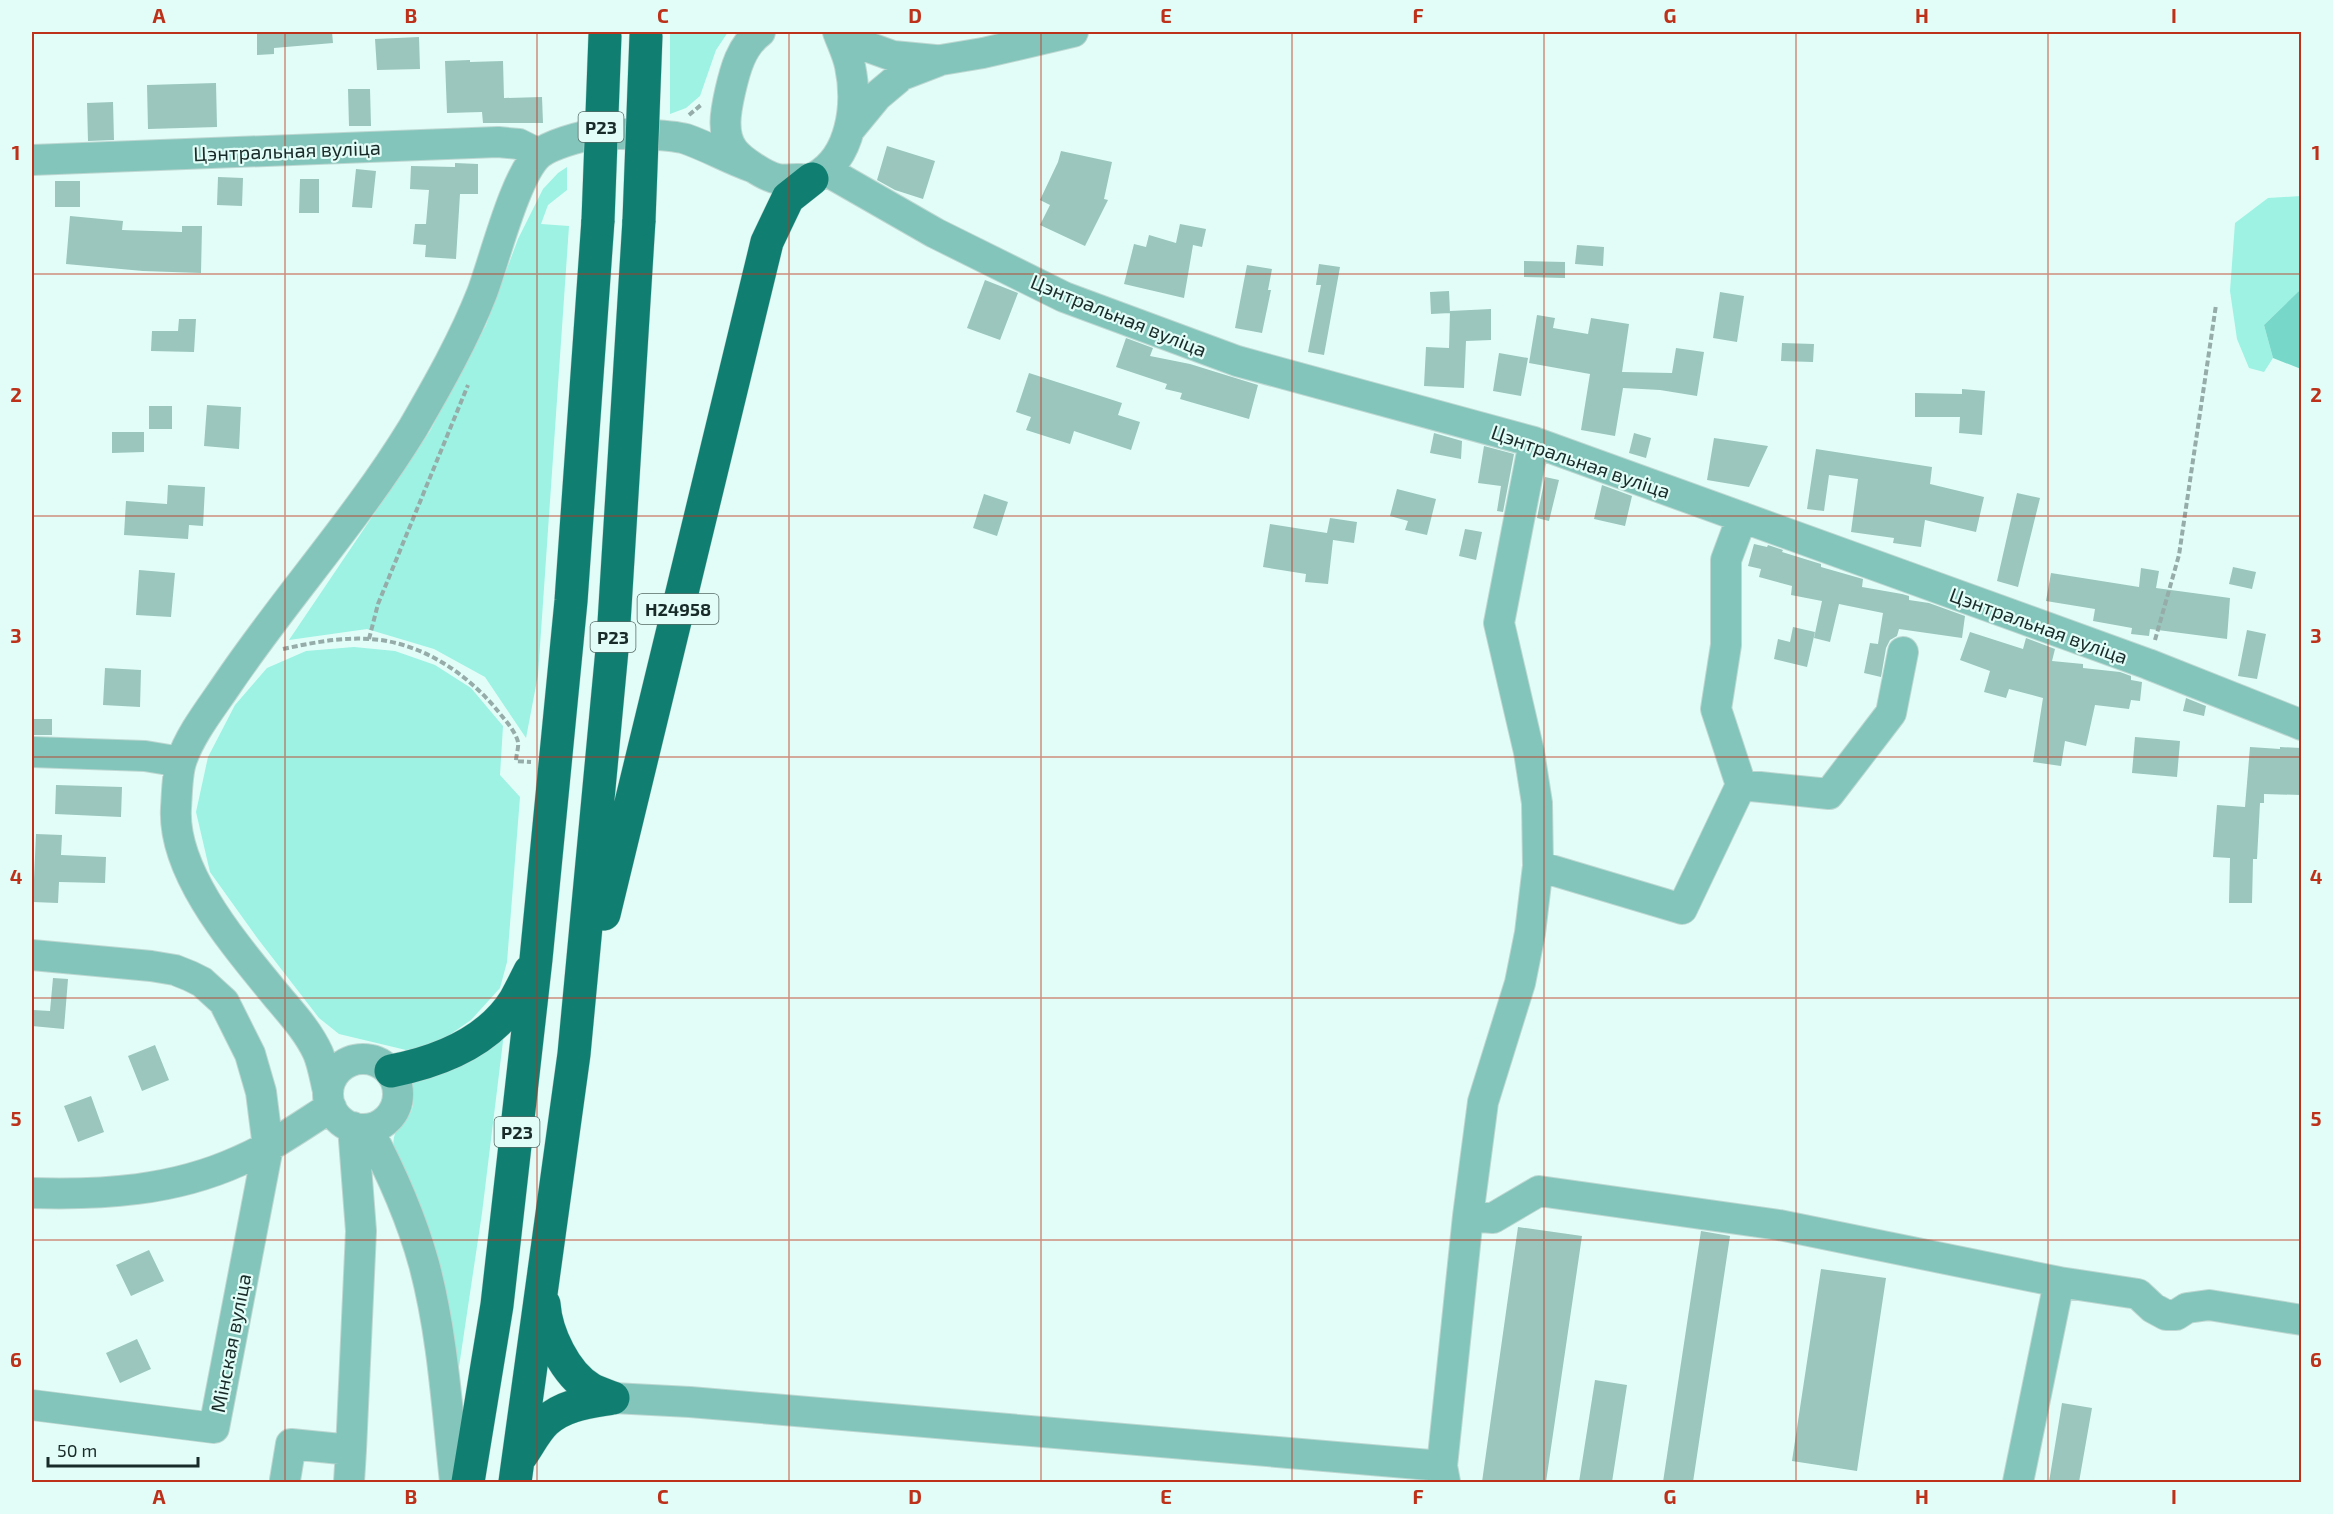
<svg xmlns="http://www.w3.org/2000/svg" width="2333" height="1514" viewBox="0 0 2333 1514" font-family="'Exo 2',sans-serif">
  <rect width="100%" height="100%" fill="#e2fdf7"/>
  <path fill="#9df2e3" d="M 670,32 L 728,32 L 716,50 L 700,96 L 686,108 L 670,114 Z
    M 567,167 L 567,190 L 548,205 L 541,224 L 569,226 L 538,675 L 526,738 L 485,677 L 434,649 L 367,629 L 289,640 L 430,431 L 486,325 L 518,239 L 543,189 L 558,173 Z
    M 2301,196 L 2301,289 L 2264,325 L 2273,358 L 2264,372 L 2249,368 L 2237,339 L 2230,291 L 2235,223 L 2268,198 Z
    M 354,647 L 395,651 L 435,665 L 471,688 L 503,726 L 500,775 L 520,797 L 507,962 L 500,988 L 471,1020 L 435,1045 L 406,1050 L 339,1034 L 319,1018 L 258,939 L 210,872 L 196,812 L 208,757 L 235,705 L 267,668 L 306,651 Z
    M 504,1033 L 482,1213 L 457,1380 L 394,1153 C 390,1121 408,1129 413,1105 C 414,1097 412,1087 412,1079 Z"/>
  <path fill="#77d7c8" d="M 2301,289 L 2301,369 L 2273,358 L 2264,325 Z"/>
  <path fill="#9ac6bd" d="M 257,32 L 332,32 L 333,43 L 274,48 L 274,54 L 257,55 Z
    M 419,37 L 420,69 L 377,70 L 375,39 Z
    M 470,60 L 470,62 L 503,61 L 504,98 L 542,97 L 543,123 L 483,123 L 482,112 L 447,113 L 445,61 Z
    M 216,83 L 217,127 L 148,129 L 147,85 Z
    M 348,89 L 370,89 L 371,126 L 349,126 Z
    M 113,102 L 114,140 L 88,141 L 87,103 Z
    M 887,146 L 935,161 L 923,199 L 895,190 L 877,180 Z
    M 1061,151 L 1112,162 L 1104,199 L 1108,200 L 1085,246 L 1040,225 L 1050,205 L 1040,200 L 1058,162 Z
    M 455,163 L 478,164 L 478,194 L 460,194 L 456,259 L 425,257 L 426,245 L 413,244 L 415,224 L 426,224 L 429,190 L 410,189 L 411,166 L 455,167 Z
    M 356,169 L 376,171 L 372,208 L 352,207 Z
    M 218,177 L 243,178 L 242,206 L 217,205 Z
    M 300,179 L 319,179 L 319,213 L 299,213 Z
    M 55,181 L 80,181 L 80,207 L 55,207 Z
    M 70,216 L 123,221 L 122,230 L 182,232 L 182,226 L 202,226 L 201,273 L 143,271 L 66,264 Z
    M 1180,224 L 1206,229 L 1202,247 L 1193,245 L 1184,298 L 1124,284 L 1134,244 L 1146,247 L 1149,235 L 1176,243 Z
    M 1577,245 L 1604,247 L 1603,266 L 1575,264 Z
    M 1524,261 L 1565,262 L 1565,278 L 1524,277 Z
    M 1319,264 L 1340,267 L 1324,355 L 1308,352 L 1321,285 L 1316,285 Z
    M 1247,265 L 1272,269 L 1268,290 L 1271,290 L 1262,333 L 1235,328 Z
    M 985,280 L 1018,293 L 1000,340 L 967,328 Z
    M 1449,291 L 1450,313 L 1431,314 L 1430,292 Z
    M 1720,292 L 1744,296 L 1737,342 L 1713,338 Z
    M 1491,309 L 1491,340 L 1466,341 L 1464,388 L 1424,386 L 1426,347 L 1449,348 L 1450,311 Z
    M 1537,315 L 1555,318 L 1553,328 L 1588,334 L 1591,318 L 1629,324 L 1622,372 L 1672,373 L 1676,348 L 1704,352 L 1697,396 L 1660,390 L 1623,388 L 1615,436 L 1581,430 L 1590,374 L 1529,363 Z
    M 179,319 L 196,319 L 194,352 L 151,351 L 152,331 L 178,331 Z
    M 1126,338 L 1153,348 L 1150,356 L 1190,364 L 1258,385 L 1249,419 L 1180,399 L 1182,393 L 1165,389 L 1167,384 L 1116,367 Z
    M 1782,343 L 1814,344 L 1813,362 L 1781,361 Z
    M 1499,353 L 1528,358 L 1521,396 L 1493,391 Z
    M 1029,373 L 1122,403 L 1118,415 L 1140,422 L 1131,450 L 1074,431 L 1070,444 L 1026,430 L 1031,417 L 1016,412 Z
    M 1962,389 L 1985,391 L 1982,435 L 1959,433 L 1960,417 L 1915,417 L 1915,393 L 1962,394 Z
    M 207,405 L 241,407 L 239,449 L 204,446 Z
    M 149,406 L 172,406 L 172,429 L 149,429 Z
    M 112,432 L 144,432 L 144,452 L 112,453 Z
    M 1434,433 L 1462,441 L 1461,459 L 1430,453 Z
    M 1634,433 L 1651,438 L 1646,458 L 1629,453 Z
    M 1714,438 L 1768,446 L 1749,487 L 1707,480 Z
    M 1484,446 L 1514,454 L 1503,512 L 1497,511 L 1501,486 L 1478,483 Z
    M 1816,449 L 1932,467 L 1930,484 L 1984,497 L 1976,532 L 1925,520 L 1921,547 L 1893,543 L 1894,538 L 1851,532 L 1858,479 L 1829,475 L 1824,511 L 1807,509 Z
    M 1545,477 L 1559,480 L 1549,521 L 1537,518 Z
    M 168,485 L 205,487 L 203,526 L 189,525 L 188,539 L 124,535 L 126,501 L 167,504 Z
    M 1602,485 L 1632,496 L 1625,526 L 1594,519 Z
    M 1397,489 L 1436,499 L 1427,535 L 1405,530 L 1408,521 L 1390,516 Z
    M 2017,493 L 2040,498 L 2018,587 L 1997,581 Z
    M 984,494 L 1008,502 L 997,536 L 973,528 Z
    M 1330,518 L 1357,522 L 1354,543 L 1333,540 L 1328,584 L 1305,582 L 1306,574 L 1263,567 L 1270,524 L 1327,533 Z
    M 1465,529 L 1482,532 L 1476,560 L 1459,556 Z
    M 1754,544 L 1767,547 L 1768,545 L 1783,550 L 1782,552 L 1821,564 L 1821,567 L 1863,579 L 1862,587 L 1902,594 L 1909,596 L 1909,600 L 1929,603 L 1965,616 L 1962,638 L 1899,629 L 1897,636 L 1890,640 L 1886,648 L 1881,677 L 1864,673 L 1870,643 L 1878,644 L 1883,613 L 1839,604 L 1830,642 L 1814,638 L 1822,601 L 1791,595 L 1792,586 L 1759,577 L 1761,569 L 1748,566 Z
    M 2233,567 L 2256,572 L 2252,589 L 2229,584 Z
    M 2141,568 L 2159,571 L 2156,588 L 2230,598 L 2227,639 L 2150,629 L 2149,636 L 2131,634 L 2132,628 L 2093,621 L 2095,609 L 2046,601 L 2051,573 L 2139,587 Z
    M 139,570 L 175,573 L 171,617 L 136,615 Z
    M 1793,627 L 1815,632 L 1807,667 L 1774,659 L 1778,639 L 1790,642 Z
    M 2247,630 L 2266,634 L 2257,679 L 2238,676 Z
    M 1970,632 L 2023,649 L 2026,638 L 2055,649 L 2052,661 L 2083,664 L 2083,668 L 2120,672 L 2131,676 L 2131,680 L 2142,682 L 2140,701 L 2131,700 L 2129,709 L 2095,705 L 2086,746 L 2065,741 L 2061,766 L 2033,762 L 2043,698 L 2009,689 L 2006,698 L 1984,692 L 1990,671 L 1960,660 Z
    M 105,668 L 141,670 L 140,707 L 103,705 Z
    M 2186,698 L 2206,706 L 2204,716 L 2183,711 Z
    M 34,719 L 52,719 L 52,735 L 34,735 Z
    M 2135,737 L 2180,741 L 2177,777 L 2132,773 Z
    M 2250,747 L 2280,749 L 2280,747 L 2301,748 L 2301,795 L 2264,794 L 2264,803 L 2260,803 L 2257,859 L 2253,859 L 2252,903 L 2229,903 L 2230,858 L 2213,857 L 2217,805 L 2245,807 Z
    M 56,785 L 122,787 L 121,817 L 55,814 Z
    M 36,834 L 62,835 L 61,855 L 106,857 L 105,883 L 59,882 L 58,903 L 33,902 Z
    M 53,978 L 68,979 L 64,1029 L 32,1026 L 33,1010 L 50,1011 Z
    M 155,1045 L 169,1080 L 142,1091 L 128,1056 Z
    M 91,1096 L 104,1132 L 78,1142 L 64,1106 Z
    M 1518,1227 L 1582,1236 L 1546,1482 L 1482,1482 Z
    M 1701,1231 L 1730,1236 L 1693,1482 L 1663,1482 Z
    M 149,1250 L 164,1281 L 131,1296 L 116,1265 Z
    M 1821,1269 L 1886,1278 L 1857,1471 L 1792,1461 Z
    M 137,1339 L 151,1369 L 120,1383 L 106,1353 Z
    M 1595,1380 L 1627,1385 L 1612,1482 L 1579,1482 Z
    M 2062,1403 L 2092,1408 L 2079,1482 L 2049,1482 Z"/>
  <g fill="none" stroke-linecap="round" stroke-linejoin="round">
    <g stroke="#bed7d2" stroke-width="32">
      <path id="minor" d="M 760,32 C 741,46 735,70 730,92 C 726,110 721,133 733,150 C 740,160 766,177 778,179 C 784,180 791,179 797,179 C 803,179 809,180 815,177 C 852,157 858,104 850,66 C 848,55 842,43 838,32
        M 839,32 L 868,47 L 893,56 L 935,60
        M 849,130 L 877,96 L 902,75 L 941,60 L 983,53 L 1073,32
        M 32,160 L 498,142 L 519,144 L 539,154
        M 825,170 L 935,233 L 1064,297 L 1237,361 L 1534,442 L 2148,664 L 2302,725
        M 32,752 L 145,756 L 181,762
        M 1741,785 L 1716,709 L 1726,645 L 1726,560 L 1742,517
        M 1538,866 L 1682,909 L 1741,785 L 1829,794 L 1891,713 L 1903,652
        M 32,955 L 151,966 L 175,970 L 190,976 L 202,982 L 224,1002 L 250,1054 L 261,1092 L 268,1147 L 214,1428 L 32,1405
        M328 1094a35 35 0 1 1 70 0a35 35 0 1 1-70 0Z
        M 328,1091 C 325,1079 323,1065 318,1053 C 308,1031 291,1013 276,995 C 237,947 172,873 176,808 C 177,794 177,775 181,762 C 190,734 212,707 228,683 C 287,596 358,518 413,428 C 438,385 464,339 482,293 C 494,262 515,175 539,154 C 550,145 580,136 594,135 C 613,133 669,134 686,139 C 709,147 729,159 752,167
        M 368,1129 C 391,1172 411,1217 424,1264 C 443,1335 447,1410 455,1482
        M 32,1193 C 103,1195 173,1191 239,1161 C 272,1147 301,1126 331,1107
        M 1468,1216 L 1493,1218 L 1539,1191 L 1779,1225 L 2059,1282 L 2138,1294 L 2153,1308 L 2166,1315 L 2176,1315 L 2187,1308 L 2209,1305 L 2302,1320
        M 613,1398 L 690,1402 L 1442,1466
        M 351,1450 L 361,1231 L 353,1127
        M 285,1480 L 291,1444 L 351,1450 L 349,1482
        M 1445,1482 L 1442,1466 L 1468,1216 L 1483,1102 L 1520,983 L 1530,933 L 1538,866 L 1537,803 L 1529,752 L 1499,623 L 1534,442
        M 2018,1482 L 2059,1282"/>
    </g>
    <g stroke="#bed7d2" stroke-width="34">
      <path id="highway" d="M 604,914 L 767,242 L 788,198 L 812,179
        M 391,1071 C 437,1062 488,1043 515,1000 C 520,991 525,981 530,971
        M 544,1304 C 546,1333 565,1374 591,1389 C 598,1393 606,1395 613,1398
        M 521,1456 C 529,1445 536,1430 546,1421 C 565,1404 590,1402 613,1398
        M 468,1482 L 497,1305 L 536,959 L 571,601 L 598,220
        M 515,1482 L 574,1054 L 613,639 L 639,220"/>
    </g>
    <path stroke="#95aca8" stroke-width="4" stroke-dasharray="6 3" stroke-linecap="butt" d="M 689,115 L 701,105
      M 369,639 L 378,604 L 468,385
      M 2155,640 L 2179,555 L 2216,305
      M 283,649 C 311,643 340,637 370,639 C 422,642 470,675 501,715 C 507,722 516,733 518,742 C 519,747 516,755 516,761 L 531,762"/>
    <use href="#minor" stroke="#83c5ba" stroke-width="30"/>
    <use href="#highway" stroke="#107f72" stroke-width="33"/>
    <g stroke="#bed7d2" stroke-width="34" stroke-linecap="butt">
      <path id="highway-bridge" d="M 598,220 L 605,35
        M 639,220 L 646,35"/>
    </g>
    <use href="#highway-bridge" stroke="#107f72" stroke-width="33"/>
  </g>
  <path fill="none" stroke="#bd311a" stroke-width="1.5" stroke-opacity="0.55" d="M 285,32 L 285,1482M 537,32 L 537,1482M 789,32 L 789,1482M 1041,32 L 1041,1482M 1292,32 L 1292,1482M 1544,32 L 1544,1482M 1796,32 L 1796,1482M 2048,32 L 2048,1482M 32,274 L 2302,274M 32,516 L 2302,516M 32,757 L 2302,757M 32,998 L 2302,998M 32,1240 L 2302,1240"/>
  <g text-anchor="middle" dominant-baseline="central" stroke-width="4.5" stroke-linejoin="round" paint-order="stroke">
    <g fill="#e2fdf7" stroke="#556a66" stroke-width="1.5">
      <rect x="578.5" y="112" width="45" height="30" rx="4.5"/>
      <rect x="637.5" y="594" width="81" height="30" rx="4.5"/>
      <rect x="590.5" y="622" width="45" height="30" rx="4.5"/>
      <rect x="494.5" y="1117" width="45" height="30" rx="4.5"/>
    </g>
    <g font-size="18" font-weight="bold" fill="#192b28">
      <text x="601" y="127">Р23</text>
      <text x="678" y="609">Н24958</text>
      <text x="613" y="637">Р23</text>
      <text x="517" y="1132">Р23</text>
    </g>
    <g font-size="20" fill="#192b28" stroke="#e2fdf7">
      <text transform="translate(287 150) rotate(-2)">Цэнтральная вуліца</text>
      <text transform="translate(1119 315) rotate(22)">Цэнтральная вуліца</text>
      <text transform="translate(1581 461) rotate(19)">Цэнтральная вуліца</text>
      <text transform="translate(2039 625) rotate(20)">Цэнтральная вуліца</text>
      <text transform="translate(230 1343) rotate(-79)">Мінская вуліца</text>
    </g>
  </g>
  <rect width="2333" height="1514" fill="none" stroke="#e2fdf7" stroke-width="66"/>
  <path d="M48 1457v9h150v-9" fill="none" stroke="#192b28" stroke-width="3"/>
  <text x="57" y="1457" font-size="18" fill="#192b28" stroke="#e2fdf7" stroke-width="4.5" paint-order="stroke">50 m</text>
  <rect x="33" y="33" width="2267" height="1448" fill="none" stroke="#bd311a" stroke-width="2"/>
  <g font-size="20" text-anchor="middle" font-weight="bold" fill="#bd311a">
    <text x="159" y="23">A</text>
    <text x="411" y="23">B</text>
    <text x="663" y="23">C</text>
    <text x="915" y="23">D</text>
    <text x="1166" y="23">E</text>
    <text x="1418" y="23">F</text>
    <text x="1670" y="23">G</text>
    <text x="1922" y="23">H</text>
    <text x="2174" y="23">I</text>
    <text x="16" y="160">1</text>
    <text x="2316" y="160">1</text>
    <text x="16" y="402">2</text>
    <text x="2316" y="402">2</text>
    <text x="16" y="643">3</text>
    <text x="2316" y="643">3</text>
    <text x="16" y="884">4</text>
    <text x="2316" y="884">4</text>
    <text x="16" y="1126">5</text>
    <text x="2316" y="1126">5</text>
    <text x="16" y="1367">6</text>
    <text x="2316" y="1367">6</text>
    <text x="159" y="1504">A</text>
    <text x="411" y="1504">B</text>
    <text x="663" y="1504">C</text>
    <text x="915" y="1504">D</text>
    <text x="1166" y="1504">E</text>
    <text x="1418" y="1504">F</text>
    <text x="1670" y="1504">G</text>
    <text x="1922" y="1504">H</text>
    <text x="2174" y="1504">I</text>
  </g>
</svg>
